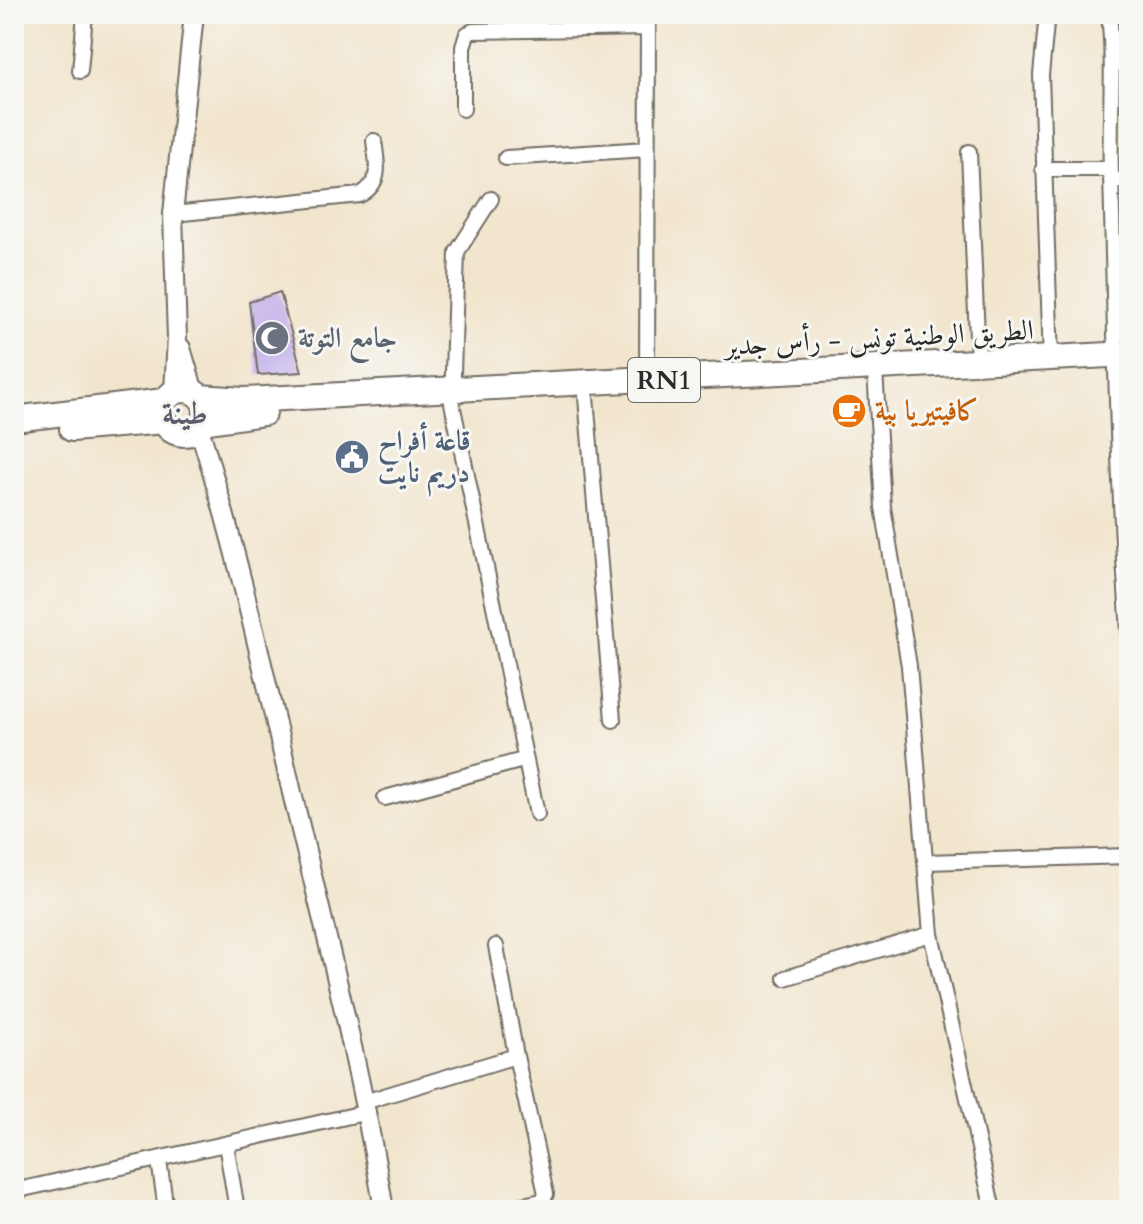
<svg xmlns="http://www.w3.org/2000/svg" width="1143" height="1224" viewBox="0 0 1143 1224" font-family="Cardo,Amiri,serif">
  <rect width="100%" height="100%" fill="#f6f6f2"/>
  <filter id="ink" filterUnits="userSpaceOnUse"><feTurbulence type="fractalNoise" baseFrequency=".0125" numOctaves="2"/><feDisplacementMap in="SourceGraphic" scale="16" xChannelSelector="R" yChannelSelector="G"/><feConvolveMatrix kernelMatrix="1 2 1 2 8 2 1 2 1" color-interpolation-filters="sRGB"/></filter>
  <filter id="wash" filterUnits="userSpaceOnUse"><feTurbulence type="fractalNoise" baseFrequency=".006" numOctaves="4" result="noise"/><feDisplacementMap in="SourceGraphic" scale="32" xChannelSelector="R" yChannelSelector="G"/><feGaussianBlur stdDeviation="1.8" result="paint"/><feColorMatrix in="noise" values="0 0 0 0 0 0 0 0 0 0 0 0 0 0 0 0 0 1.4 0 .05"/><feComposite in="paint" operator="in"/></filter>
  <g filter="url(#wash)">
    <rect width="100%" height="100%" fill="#f2e5cd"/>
    <g id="blocks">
      <path fill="#c5b4eb" d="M 280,292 L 302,372 L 258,375 L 249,302 Z"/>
    </g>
  </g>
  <g filter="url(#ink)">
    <use href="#blocks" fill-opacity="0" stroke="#716c64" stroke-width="2"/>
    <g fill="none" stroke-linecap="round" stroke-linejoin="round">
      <g stroke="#716c64" stroke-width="18">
        <path id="minor" d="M 944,14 L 970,14
          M 1047,14 L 1041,75 L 1051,360
          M 1109,14 C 1115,67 1109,119 1111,173 C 1115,326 1117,478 1129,631
          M 80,71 L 85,14
          M 463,109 L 463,47 L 467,34 L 473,31 L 647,28
          M 969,152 L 978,360
          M 506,158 L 647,149
          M 1043,169 L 1111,169
          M 1111,181 L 1129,179
          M 491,199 L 457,252 L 452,403 L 537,814
          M 173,214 L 360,195 C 383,182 377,164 374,141
          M 875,369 L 883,507 L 909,666 L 931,934 L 993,1210
          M 647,394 L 648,14
          M 586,397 L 613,720
          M 385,798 L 523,760
          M 926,862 L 1129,856
          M 496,946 L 516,1056
          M 785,978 L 931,934
          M 364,1102 L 516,1056 L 546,1194 L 542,1201 L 499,1210
          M 226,1144 L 237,1210
          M 159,1160 L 166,1210
          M 14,1191 L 368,1112"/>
      </g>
      <g stroke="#716c64" stroke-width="22">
        <path id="tertiary" d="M 181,348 L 194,392
          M 174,392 L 177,338 L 173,214 L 194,14
          M 199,428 C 237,549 264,673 293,797 C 326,934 361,1071 384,1210"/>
      </g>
      <g stroke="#716c64" stroke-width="28">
        <path id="trunk" d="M162 412a22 22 0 1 1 44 0a22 22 0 1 1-44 0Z
          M 200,397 L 244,400 L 1129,354
          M 14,419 L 164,401
          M 203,422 L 264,413
          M 72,429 L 164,421"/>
      </g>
      <use href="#minor" stroke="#fff" stroke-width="14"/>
      <use href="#tertiary" stroke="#fff" stroke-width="18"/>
      <use href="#trunk" stroke="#fff" stroke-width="24"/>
    </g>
  </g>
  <defs>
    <g id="mosque-disc" transform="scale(1.8)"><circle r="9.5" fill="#6b7280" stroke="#f6f6f2"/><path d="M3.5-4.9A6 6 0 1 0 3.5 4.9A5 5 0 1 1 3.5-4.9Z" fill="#fff"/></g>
    <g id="cafe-disc" transform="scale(1.8)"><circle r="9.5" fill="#e8710a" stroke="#f6f6f2"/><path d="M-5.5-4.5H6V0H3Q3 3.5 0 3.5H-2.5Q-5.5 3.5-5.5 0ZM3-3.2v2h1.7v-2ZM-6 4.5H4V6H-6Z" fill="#fff"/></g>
    <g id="civic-disc" transform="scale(1.8)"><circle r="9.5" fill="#5c6f8a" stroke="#f6f6f2"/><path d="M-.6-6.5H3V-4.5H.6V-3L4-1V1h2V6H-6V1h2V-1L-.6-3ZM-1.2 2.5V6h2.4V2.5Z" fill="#fff"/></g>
  </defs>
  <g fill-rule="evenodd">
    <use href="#mosque-disc" x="272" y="338"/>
    <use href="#cafe-disc" x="849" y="411"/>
    <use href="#civic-disc" x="352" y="457"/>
  </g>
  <g text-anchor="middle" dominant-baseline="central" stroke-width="6" stroke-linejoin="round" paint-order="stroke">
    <rect fill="#f6f6f2" stroke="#686867" stroke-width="2" x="628" y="358" width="72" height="44" rx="6"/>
    <g font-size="26" font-weight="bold" fill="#2b2b2b">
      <text x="664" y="380">RN1</text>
    </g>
    <g font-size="28" font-weight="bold" fill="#5b616d" stroke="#f6f6f2" text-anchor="start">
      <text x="298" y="338">جامع التوتة</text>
    </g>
    <g font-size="28" fill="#2b2b2b" stroke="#f6f6f2">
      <text transform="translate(879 338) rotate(-3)">الطريق الوطنية تونس - رأس جدير</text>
    </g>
    <g font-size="28" font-weight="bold" fill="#c56008" stroke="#f6f6f2" text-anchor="start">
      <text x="875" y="411">كافيتيريا بية</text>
    </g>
    <g font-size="28" font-weight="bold" fill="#4e5e75" stroke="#f6f6f2" text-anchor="start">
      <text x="378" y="441">قاعة أفراح<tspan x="378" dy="32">دريم نايت</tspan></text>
    </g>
    <g font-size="32" font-weight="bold" fill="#615b6e" stroke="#f6f6f2">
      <text x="185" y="414">طينة</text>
    </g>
  </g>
  <rect width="1143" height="1224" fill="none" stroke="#f6f6f2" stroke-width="48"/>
</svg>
